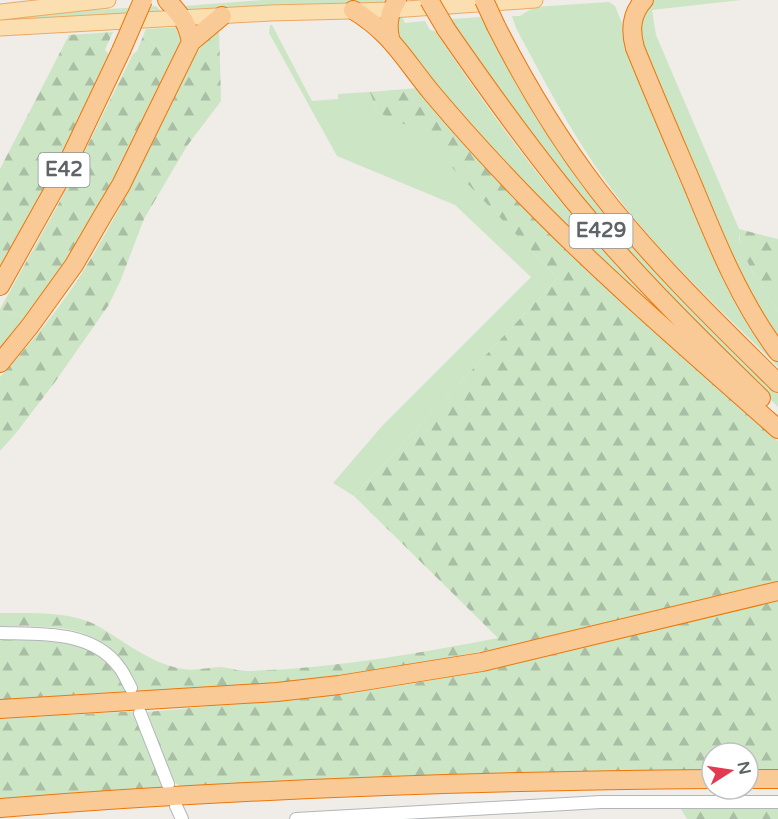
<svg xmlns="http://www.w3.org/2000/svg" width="778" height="819" viewBox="0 0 778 819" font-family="'Varela Round',sans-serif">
  <defs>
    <pattern id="forest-firs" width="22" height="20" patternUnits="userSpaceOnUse" patternTransform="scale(1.5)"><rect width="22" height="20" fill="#cce6c5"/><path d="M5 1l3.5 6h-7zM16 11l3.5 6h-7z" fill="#a9bea4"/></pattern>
  </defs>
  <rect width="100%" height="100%" fill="#f0ece7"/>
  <path fill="#cce6c5" d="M 263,0 L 393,0 L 390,4 L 191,15 L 184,6 Z
    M 655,0 L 741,0 L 652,10 L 656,35 L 739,229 L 739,239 L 752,271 L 778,312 L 778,337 L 739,272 L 636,29 L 643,5 Z
    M 609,2 L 615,6 L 708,233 L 778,356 L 778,367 C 728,316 670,265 626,208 C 582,153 549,90 516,28 L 512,16 L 520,16 L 534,7 Z
    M 156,6 L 166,16 L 0,25 L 0,16 Z
    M 395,15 L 401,15 L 405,23 L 425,21 L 430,30 L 435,31 C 469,82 504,131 542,179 C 587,235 636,287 686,339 L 567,231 L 400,47 Z
    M 481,17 L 486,26 L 490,27 L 533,105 L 778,390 L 778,407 L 635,263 L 543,154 L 455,28 L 451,19 Z
    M 270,25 L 272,25 L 312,101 L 338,99 L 338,94 L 370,92 L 377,112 L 415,128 L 558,278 L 354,496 L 333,483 L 383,425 L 531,277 L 455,205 L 337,156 L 269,33 Z
    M 180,27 L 185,35 L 160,90 C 168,62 166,54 144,34 L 146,29 Z
    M 0,309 L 29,319 L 0,356 Z"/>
  <path fill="url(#forest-firs)" d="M 219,29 L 221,101 L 187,146 L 144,219 L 120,282 L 108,306 L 55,382 L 16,433 L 0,451 L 0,377 C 31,343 63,305 87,265 C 128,198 161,125 196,54 L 209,36 Z
    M 113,32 L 105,50 L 110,55 L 75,133 L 0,270 L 0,169 L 69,35 Z
    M 144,34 C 166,54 168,62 160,90 L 89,229 L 29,319 L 0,309 L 58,205 L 133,54 L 137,51 Z
    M 418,88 L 461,140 L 525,209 L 778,441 L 778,581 C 621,619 463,663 302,680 C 248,686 193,687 138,691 C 105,622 68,627 0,626 L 0,613 C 28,613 69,611 94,624 C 124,640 148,663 183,669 C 195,671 206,668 219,667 C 228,667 237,671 246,671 C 330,669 415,654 498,638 L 354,496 L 558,278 L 415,129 L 377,112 L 370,92 Z
    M 739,229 L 778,239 L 778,312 C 764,289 738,256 739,229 Z
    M 778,600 L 778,772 L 748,771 L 748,753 L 712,753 L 712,771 L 181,787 L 173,781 L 147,712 C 230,704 314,699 396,686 C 525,666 651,630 778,600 Z
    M 0,636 C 39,637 91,633 116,671 C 120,677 123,685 127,691 L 0,700 Z
    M 121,712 L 135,712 L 164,783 L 159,789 L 0,801 L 0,719 Z
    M 676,801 L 778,802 L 778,819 L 687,819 Z"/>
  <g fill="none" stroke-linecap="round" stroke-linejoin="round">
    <g stroke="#b2b6b9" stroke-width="14">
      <path id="minor" d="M 0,633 C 40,634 92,630 119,667 C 124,673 127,681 131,688
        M 140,713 L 168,784
        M 176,806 L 182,819
        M 296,819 L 601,802 L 778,802"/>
    </g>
    <g stroke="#eca964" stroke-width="17">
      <path id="major" d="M 0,12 L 108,0
        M 0,28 L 270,13 L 392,10 L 535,0"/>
    </g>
    <g stroke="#ee7609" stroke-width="20">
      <path id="highway" d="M 167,0 C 181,16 187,21 191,42
        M 644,0 C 631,14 630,30 635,48 C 654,95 674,141 694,188 C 717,244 741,303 778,352
        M 353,10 C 391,33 404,59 431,92 C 462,129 495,165 529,200 C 608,281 694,354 778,429
        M 496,26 C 525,83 558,138 597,189 C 651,259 715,321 778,383
        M 446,29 C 482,81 519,133 559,183 C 620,260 691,330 761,398
        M 390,38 C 387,24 389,13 397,0
        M 0,286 L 61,177 L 121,51
        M 0,363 L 30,326 L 74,265 L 103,215 L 121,185 L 191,42 L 222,16
        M 0,709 L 277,692 L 339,685 L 482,662 L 778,591
        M 748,779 L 778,779
        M 0,808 C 237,789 474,781 712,779"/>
    </g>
    <use href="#minor" stroke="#fff" stroke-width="12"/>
    <use href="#major" stroke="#fcdfb0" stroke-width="15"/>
    <use href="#highway" stroke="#f9ca95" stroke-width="18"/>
    <g stroke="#ee7609" stroke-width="20" stroke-linecap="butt">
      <path id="highway-bridge" d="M 429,0 L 446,29
        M 484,0 L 496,26
        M 121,51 L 143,0"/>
    </g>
    <use href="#highway-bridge" stroke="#f9ca95" stroke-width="18"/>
  </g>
  <g text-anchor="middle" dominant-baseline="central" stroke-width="4.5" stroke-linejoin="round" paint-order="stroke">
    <g fill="#fff" stroke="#8e9295" stroke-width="1.5">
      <rect x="38.5" y="153" width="51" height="34" rx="4.5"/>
      <rect x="569.5" y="214" width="63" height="34" rx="4.5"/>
    </g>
    <g font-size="20" font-weight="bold" fill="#5e6467">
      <text x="64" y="170">E42</text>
      <text x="601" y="231">E429</text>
    </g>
  </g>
  <g transform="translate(730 771) rotate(78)"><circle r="28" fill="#ffffff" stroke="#bfc1c2" stroke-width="1.5"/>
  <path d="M0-4.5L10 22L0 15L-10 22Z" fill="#e33a51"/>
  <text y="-9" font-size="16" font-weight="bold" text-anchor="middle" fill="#5e6467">N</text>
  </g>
</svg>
